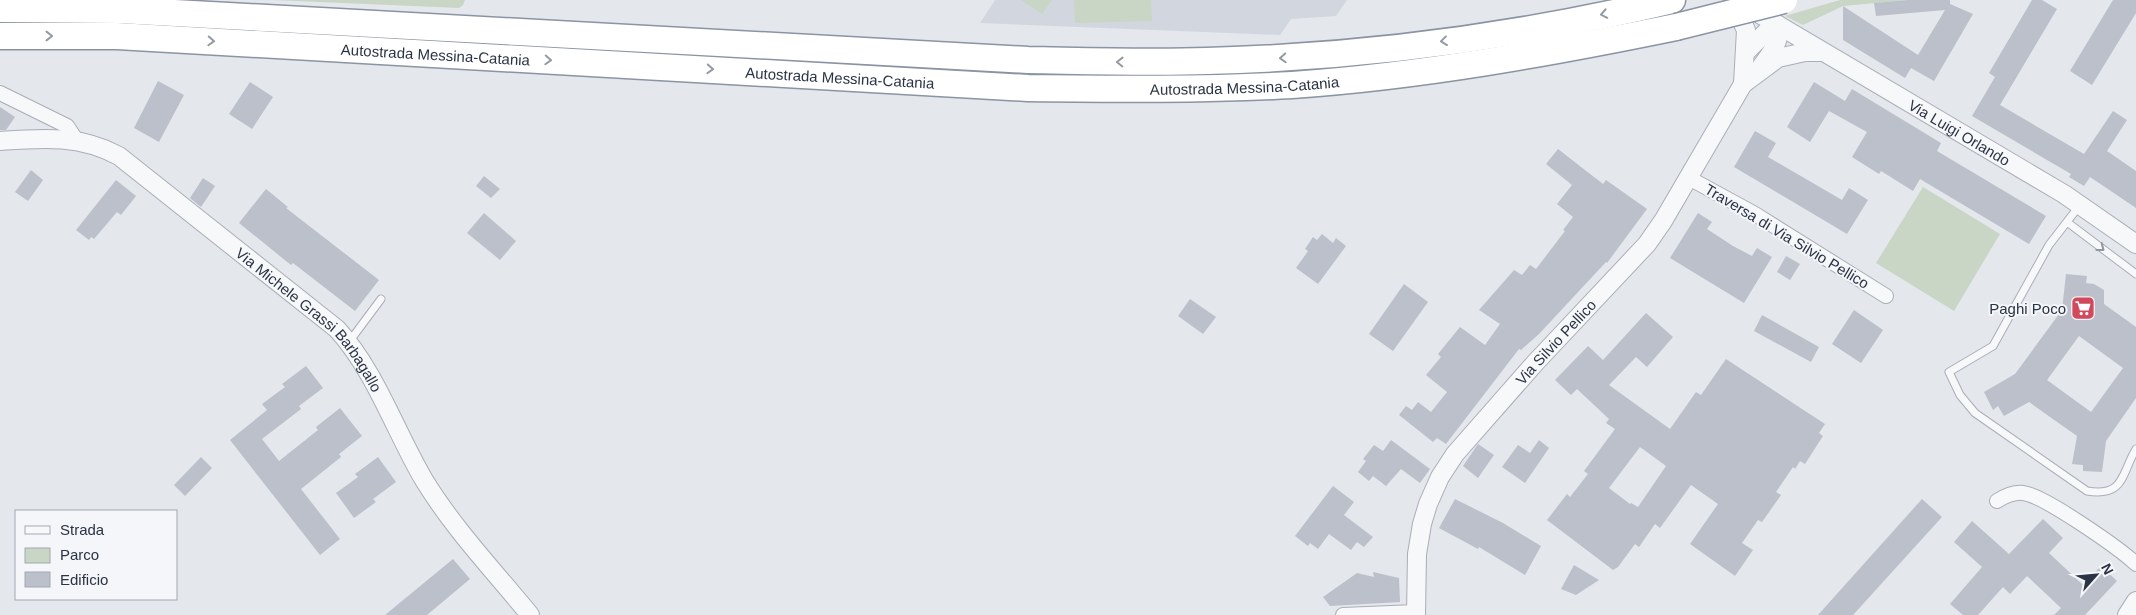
<svg xmlns="http://www.w3.org/2000/svg" width="2136" height="615" viewBox="0 0 2136 615" font-family="Helvetica,sans-serif">
  <rect width="100%" height="100%" fill="#e4e7ec"/>
  <path fill="#d2d6de" d="M 995,0 L 1347,0 L 1336,16 L 1291,19 L 1280,35 L 980,23 Z"/>
  <path fill="#c9d6c5" d="M 273,0 L 465,0 L 463,5 L 459,8 Z
    M 1021,0 L 1052,0 L 1042,14 Z
    M 1074,0 L 1151,0 L 1152,21 L 1075,23 Z
    M 1840,0 L 1908,0 L 1843,6 L 1803,25 L 1785,16 Z
    M 1923,187 L 2000,234 L 1954,311 L 1876,263 Z"/>
  <path fill="#bbc0ca" fill-rule="evenodd" d="M 1908,0 L 1950,0 L 1950,4 L 1973,14 L 1934,81 L 1911,68 L 1905,78 L 1843,40 L 1843,6 L 1918,55 L 1945,10 L 1876,16 L 1874,3 Z
    M 2032,0 L 2042,0 L 2057,9 L 2000,105 L 2084,154 L 2113,111 L 2127,120 L 2107,151 L 2136,171 L 2136,208 L 2090,177 L 2084,186 L 2069,177 L 2071,174 L 1972,116 L 1995,77 L 1989,73 Z
    M 2113,0 L 2136,0 L 2136,13 L 2092,85 L 2070,71 Z
    M 158,81 L 184,95 L 159,142 L 134,128 Z
    M 250,82 L 273,97 L 252,129 L 229,114 Z
    M 1814,82 L 1845,101 L 1852,89 L 1941,143 L 1937,151 L 2046,216 L 2029,244 L 1920,179 L 1913,191 L 1881,171 L 1879,174 L 1852,157 L 1867,132 L 1829,111 L 1810,142 L 1787,127 Z
    M 0,107 L 15,117 L 6,130 L 0,130 Z
    M 1755,131 L 1776,143 L 1768,157 L 1842,200 L 1849,188 L 1868,200 L 1847,234 L 1734,167 Z
    M 1558,149 L 1603,184 L 1606,180 L 1647,209 L 1607,263 L 1606,262 L 1539,334 L 1521,350 L 1519,349 L 1446,444 L 1437,438 L 1433,442 L 1399,415 L 1406,406 L 1412,410 L 1418,402 L 1431,412 L 1447,392 L 1426,375 L 1441,357 L 1438,354 L 1460,327 L 1485,345 L 1500,324 L 1479,310 L 1514,270 L 1522,275 L 1530,265 L 1536,269 L 1565,231 L 1563,230 L 1573,217 L 1557,204 L 1572,185 L 1546,164 Z
    M 31,170 L 43,180 L 28,201 L 15,192 Z
    M 484,176 L 500,189 L 491,198 L 476,186 Z
    M 203,178 L 215,186 L 201,207 L 190,198 Z
    M 116,180 L 136,196 L 121,215 L 117,212 L 94,239 L 91,237 L 89,240 L 76,230 Z
    M 266,189 L 288,207 L 286,208 L 379,280 L 355,311 L 293,263 L 291,265 L 239,223 Z
    M 484,213 L 516,241 L 500,260 L 467,233 Z
    M 1698,213 L 1712,222 L 1707,229 L 1733,246 L 1752,256 L 1757,248 L 1772,257 L 1744,303 L 1670,258 Z
    M 1322,234 L 1333,243 L 1336,238 L 1346,246 L 1318,284 L 1296,268 L 1308,251 L 1305,249 L 1313,237 L 1317,240 Z
    M 1786,256 L 1800,264 L 1790,280 L 1777,272 Z
    M 2066,274 L 2087,276 L 2086,283 L 2094,284 L 2104,290 L 2104,304 L 2136,327 L 2136,398 L 2106,441 L 2102,472 L 2083,471 L 2083,465 L 2072,464 L 2077,436 L 2029,402 L 2004,416 L 1998,406 L 1993,410 L 1984,392 L 2015,374 L 2062,310 ZM 2079,336 L 2123,368 L 2091,412 L 2047,380 Z
    M 1404,284 L 1428,302 L 1393,351 L 1369,334 Z
    M 1190,299 L 1216,317 L 1203,334 L 1178,316 Z
    M 1854,310 L 1883,330 L 1861,363 L 1832,344 Z
    M 1646,313 L 1673,337 L 1647,367 L 1636,357 L 1609,385 L 1670,429 L 1696,392 L 1701,395 L 1726,359 L 1825,424 L 1819,433 L 1823,436 L 1805,464 L 1800,461 L 1795,469 L 1793,467 L 1776,492 L 1781,495 L 1762,522 L 1758,520 L 1742,543 L 1753,550 L 1735,576 L 1690,544 L 1718,504 L 1691,485 L 1660,528 L 1655,524 L 1639,547 L 1635,544 L 1618,567 L 1613,570 L 1547,520 L 1567,494 L 1570,497 L 1588,474 L 1584,471 L 1615,429 L 1606,423 L 1609,419 L 1577,389 L 1571,395 L 1555,380 L 1588,346 L 1603,360 ZM 1640,447 L 1666,466 L 1638,507 L 1631,503 L 1630,504 L 1609,488 Z
    M 1762,315 L 1819,347 L 1811,362 L 1754,331 Z
    M 306,366 L 323,388 L 299,406 L 301,409 L 262,439 L 279,461 L 318,430 L 316,427 L 340,408 L 362,436 L 339,454 L 341,457 L 301,489 L 340,539 L 320,555 L 230,440 L 267,410 L 262,404 L 285,387 L 282,384 Z
    M 1391,440 L 1430,469 L 1420,483 L 1401,469 L 1386,486 L 1373,476 L 1369,481 L 1358,472 L 1366,461 L 1363,459 L 1374,445 L 1383,451 Z
    M 1539,440 L 1549,448 L 1525,483 L 1502,467 L 1518,445 L 1530,453 Z
    M 1478,444 L 1494,455 L 1478,478 L 1463,466 Z
    M 201,457 L 212,468 L 185,496 L 174,485 Z
    M 378,457 L 396,482 L 373,499 L 376,502 L 354,518 L 336,493 L 358,477 L 355,474 Z
    M 1333,486 L 1354,502 L 1344,515 L 1373,537 L 1364,547 L 1357,542 L 1351,550 L 1329,534 L 1318,549 L 1310,543 L 1308,546 L 1295,536 Z
    M 1455,499 L 1503,523 L 1541,546 L 1525,575 L 1479,547 L 1478,549 L 1439,528 Z
    M 1922,499 L 1942,517 L 1853,615 L 1818,615 Z
    M 2043,519 L 2063,538 L 2049,553 L 2083,585 L 2101,566 L 2117,581 L 2085,615 L 2054,615 L 2061,608 L 2027,576 L 2010,594 L 2003,587 L 1978,615 L 1963,615 L 1950,604 L 1982,567 L 1954,542 L 1972,521 L 2009,554 Z
    M 453,559 L 470,579 L 427,615 L 385,615 Z
    M 1574,565 L 1599,580 L 1576,595 L 1561,589 Z
    M 1373,572 L 1399,578 L 1400,602 L 1330,606 L 1323,597 L 1357,573 L 1374,577 Z"/>
  <g fill="none" stroke-linecap="round" stroke-linejoin="round">
    <g stroke="#a9aeb7" stroke-width="9">
      <path id="service" d="M 2080,205 L 2049,245 L 1993,346 L 1949,372 L 1960,395 L 1975,413 L 2087,491 C 2125,497 2121,474 2136,449
        M 2067,222 L 2136,274
        M 349,342 L 381,299"/>
    </g>
    <g stroke="#a9aeb7" stroke-width="16">
      <path id="minor" d="M 0,93 L 67,126 L 77,141
        M 1687,177 L 1755,214 L 1886,296
        M 1997,501 C 2005,496 2013,492 2023,493 C 2043,495 2119,548 2136,564
        M 1343,615 L 1416,612"/>
    </g>
    <g stroke="#a9aeb7" stroke-width="20">
      <g id="tertiary">
        <path d="M 1733,3 L 1746,30 L 1743,84"/>
        <path id="s1" d="M 1746,6 L 2064,194 L 2136,244"/>
        <path d="M 1746,52 L 1769,29 L 1778,25"/>
        <path d="M 1761,67 C 1771,53 1781,42 1778,25"/>
        <path id="s2" d="M 0,141 C 43,138 80,135 119,156 L 337,329 C 376,372 395,431 424,480 C 454,529 494,571 530,615"/>
        <path id="s3" d="M 1416,615 L 1417,554 L 1422,524 L 1428,504 L 1440,477 L 1455,454 L 1535,363 L 1647,244 L 1663,221 L 1743,84 L 1778,58 L 1805,52 L 1821,52"/>
        <path d="M 2127,615 L 2136,601"/>
      </g>
    </g>
    <g stroke="#8b94a3" stroke-width="29">
      <g id="motorway">
        <path d="M 0,9 L 120,10 L 1028,60 C 1088,61 1147,63 1207,61 C 1361,57 1521,36 1672,0"/>
        <path id="s4" d="M 0,36 L 117,36 L 1028,88 C 1115,89 1204,90 1292,85 C 1421,76 1549,53 1676,27"/>
      </g>
    </g>
    <use href="#service" stroke="#f7f8fa" stroke-width="7"/>
    <use href="#minor" stroke="#f7f8fa" stroke-width="14"/>
    <use href="#tertiary" stroke="#f7f8fa" stroke-width="18"/>
    <use href="#motorway" stroke="#fff" stroke-width="26"/>
    <g stroke="#8b94a3" stroke-width="29" stroke-linecap="butt">
      <path id="motorway-bridge" d="M 1676,27 L 1784,0"/>
    </g>
    <use href="#motorway-bridge" stroke="#fff" stroke-width="26"/>
  </g>
  <defs><path id="oneway-chevron" d="M-2-3.5L2.5 0L-2 3.5" fill="none" stroke-width="1.6" stroke-linecap="round" stroke-linejoin="round" transform="scale(1.25)"/></defs>
  <g stroke="#959aa2">
    <use href="#oneway-chevron" transform="translate(1604 14) rotate(169)"/>
    <use href="#oneway-chevron" transform="translate(49 36)"/>
    <use href="#oneway-chevron" transform="translate(211 41) rotate(3)"/>
    <use href="#oneway-chevron" transform="translate(1444 41) rotate(173)"/>
    <use href="#oneway-chevron" transform="translate(1283 58) rotate(177)"/>
    <use href="#oneway-chevron" transform="translate(548 60) rotate(3)"/>
    <use href="#oneway-chevron" transform="translate(1120 62) rotate(-179)"/>
    <use href="#oneway-chevron" transform="translate(710 69) rotate(3)"/>
  </g>
  <use stroke="#9196a0" href="#oneway-chevron" transform="translate(2101 248) rotate(37)"/>
  <defs>
    <g id="supermarket-square" transform="scale(1.25)"><rect x="-9" y="-9" width="18" height="18" rx="4" fill="#d1495b" stroke="#f4f6f9"/><path d="M-6-5.5h2.5l.6 2H6L4.5 2H-2.5L-4.4-4H-6ZM-1.5 3.2a1.3 1.3 0 1 0 .1 0ZM3 3.2a1.3 1.3 0 1 0 .1 0Z" fill="#fff"/></g>
  </defs>
  <g fill-rule="evenodd">
    <use href="#supermarket-square" x="2083" y="308"/>
  </g>
  <g text-anchor="middle" dominant-baseline="central" stroke-width="4" stroke-linejoin="round" paint-order="stroke">
    <g font-size="15" fill="#2b3445" stroke="#f4f6f9">
      <text stroke="none"><textPath href="#s4" startOffset="436">Autostrada Messina-Catania</textPath></text>
      <text stroke="none"><textPath href="#s4" startOffset="841">Autostrada Messina-Catania</textPath></text>
      <text stroke="none"><textPath href="#s4" startOffset="1246">Autostrada Messina-Catania</textPath></text>
      <text stroke="none"><textPath href="#s1" startOffset="248">Via Luigi Orlando</textPath></text>
      <text transform="translate(1787 236) rotate(31)">Traversa di Via Silvio Pellico</text>
      <text stroke="none"><textPath href="#s2" startOffset="374">Via Michele Grassi Barbagallo</textPath></text>
      <text stroke="none"><textPath href="#s3" startOffset="320">Via Silvio Pellico</textPath></text>
    </g>
    <g font-size="15" fill="#2b3445" stroke="#f4f6f9" text-anchor="end">
      <text x="2066" y="308">Paghi Poco</text>
    </g>
  </g>
  <rect x="15" y="510" width="162" height="90" fill="#f4f6f9" stroke="#a4a8b1"/>
  <rect x="25" y="526" width="25" height="8" fill="#f7f8fa" stroke="#a4a8b1"/>
  <text x="60" y="535" font-size="15" fill="#2b3445">Strada</text>
  <rect x="25" y="548" width="25" height="15" fill="#c9d6c5" stroke="#a4a8b1"/>
  <text x="60" y="560" font-size="15" fill="#2b3445">Parco</text>
  <rect x="25" y="572" width="25" height="15" fill="#bbc0ca" stroke="#a4a8b1"/>
  <text x="60" y="585" font-size="15" fill="#2b3445">Edificio</text>
  <g transform="translate(2096 575) rotate(63)" stroke="#f4f6f9" stroke-width="4" paint-order="stroke">
  <path d="M0-4L9 19L0 12L-9 19Z" fill="#2b3445"/>
  <text y="-8" font-size="14" font-weight="bold" text-anchor="middle" fill="#2b3445">N</text>
  </g>
</svg>
